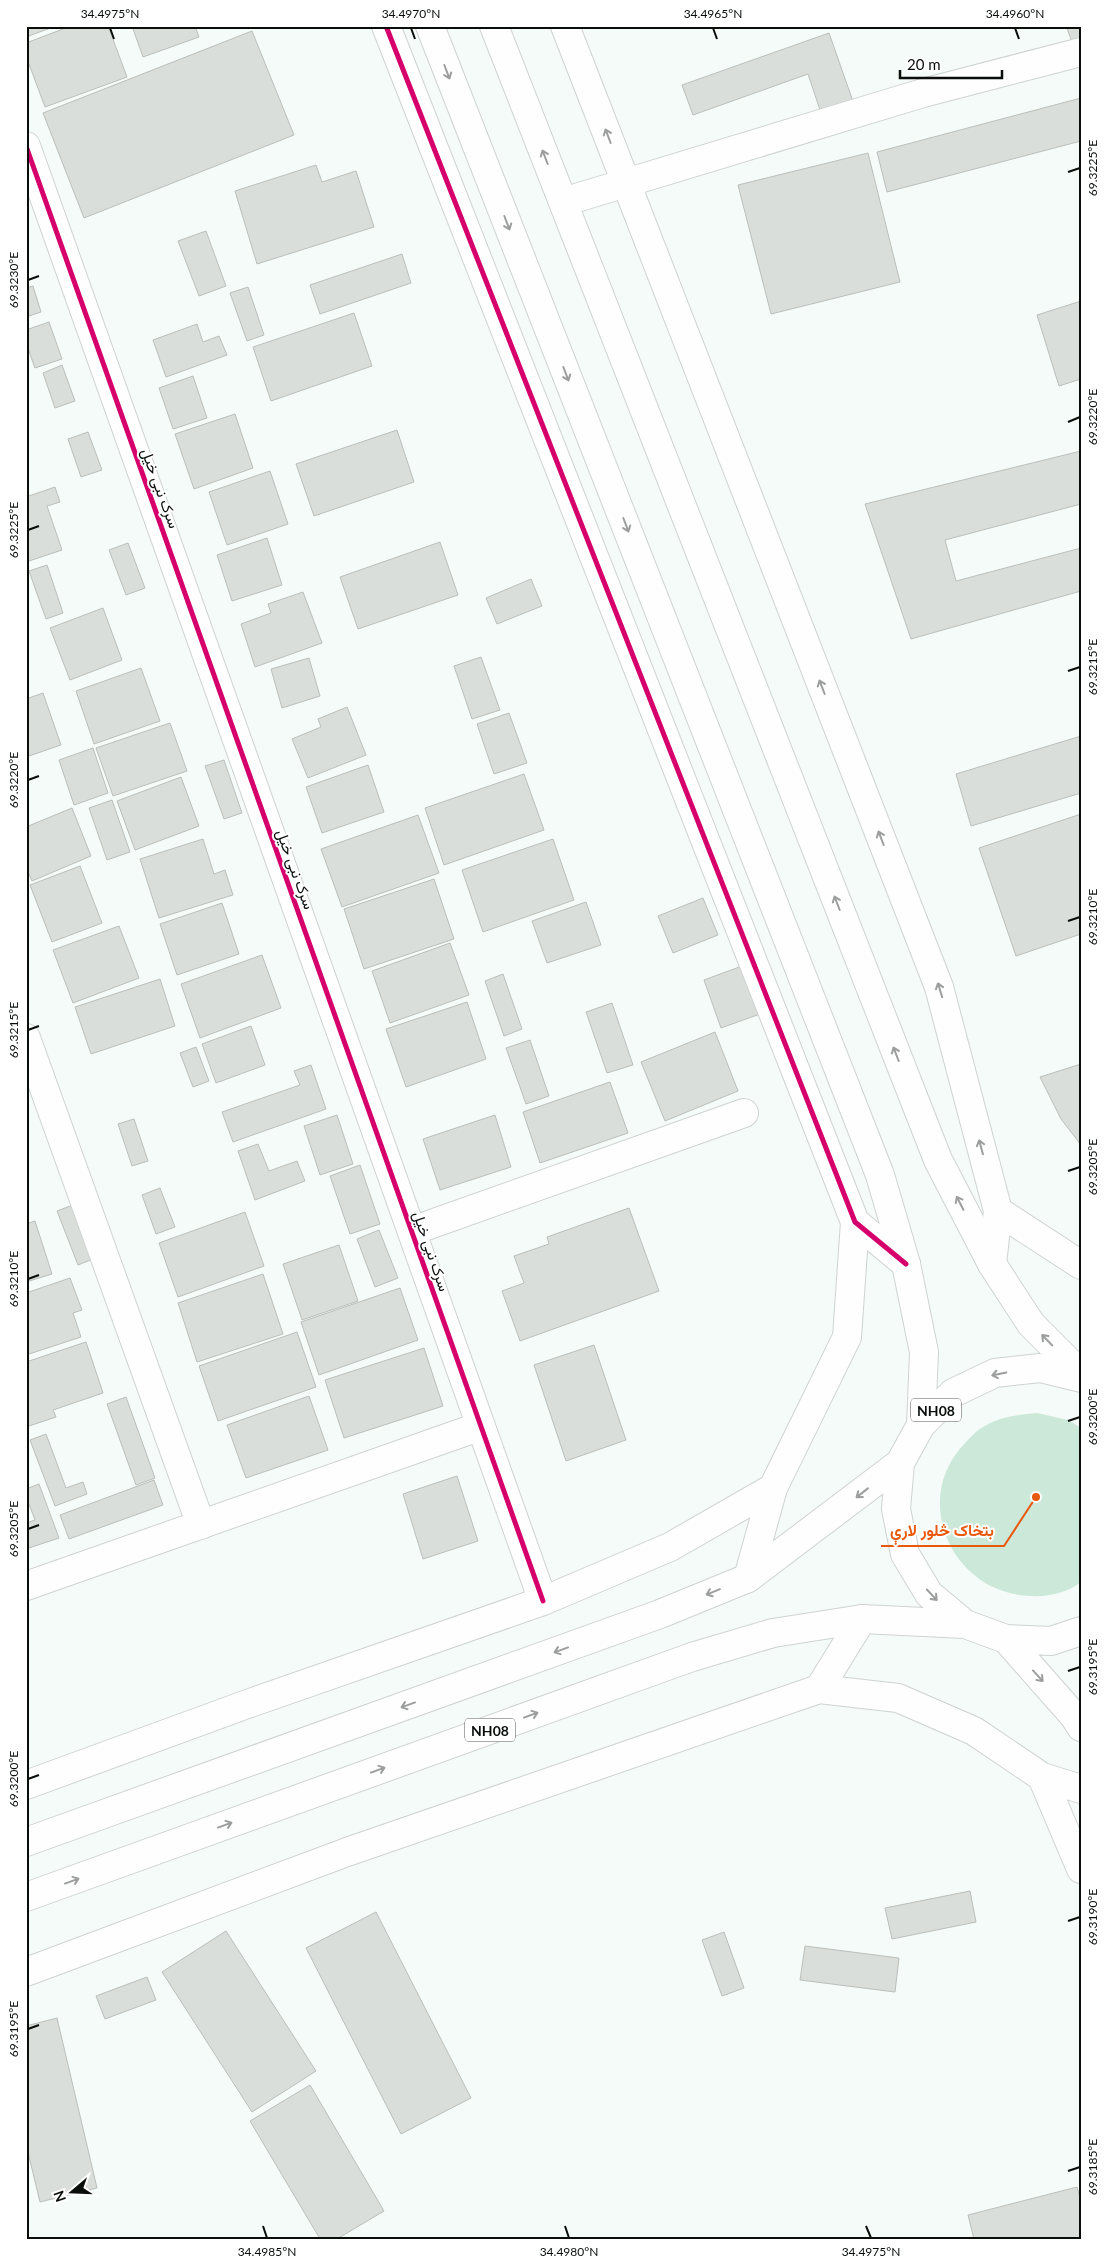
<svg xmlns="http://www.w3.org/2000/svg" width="1107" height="2265" viewBox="0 0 1107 2265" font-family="Lato,Vazirmatn,sans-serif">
  <rect width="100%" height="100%" fill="#f5fbf8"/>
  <path fill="#cbe8d9" d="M 1037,1413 L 1068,1420 L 1081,1428 L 1081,1582 C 1067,1593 1048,1597 1031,1596 C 952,1594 909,1499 966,1442 C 970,1438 975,1432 980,1429 C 997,1417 1017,1415 1037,1413 Z"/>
  <path fill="#d9dedb" stroke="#babfbc" d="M 26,26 L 56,26 L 26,37 Z
    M 71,26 L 108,26 L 127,77 L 45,107 L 26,56 L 26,43 Z
    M 132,26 L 195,26 L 199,37 L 143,57 Z
    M 1066,26 L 1081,26 L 1081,44 L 1074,47 Z
    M 252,31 L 294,135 L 84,218 L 43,113 Z
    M 829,33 L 856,110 L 824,122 L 808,74 L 693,115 L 682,85 Z
    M 1081,98 L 1081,141 L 887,192 L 877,152 Z
    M 868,153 L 900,282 L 771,314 L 738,185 Z
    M 316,165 L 322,182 L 356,171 L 374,227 L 257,264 L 235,191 Z
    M 206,231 L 226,286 L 199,296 L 178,241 Z
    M 402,254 L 411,283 L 320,314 L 310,285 Z
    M 33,286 L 41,312 L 26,317 L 26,288 Z
    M 248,287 L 264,335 L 247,341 L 230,293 Z
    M 1081,301 L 1081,379 L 1059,386 L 1037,315 Z
    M 354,313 L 372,366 L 271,401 L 253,347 Z
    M 49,322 L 62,359 L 35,368 L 26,343 L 26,330 Z
    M 197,324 L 203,342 L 219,336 L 227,355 L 166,377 L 153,340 Z
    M 62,365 L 75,401 L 55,408 L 43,373 Z
    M 193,376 L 207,418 L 173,429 L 159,388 Z
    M 235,414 L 253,468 L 194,489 L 175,434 Z
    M 397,430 L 414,482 L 314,516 L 296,464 Z
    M 88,432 L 102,470 L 81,477 L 68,439 Z
    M 1081,451 L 1081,504 L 945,540 L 956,581 L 1081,548 L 1081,591 L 911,639 L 865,504 Z
    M 270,471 L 288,524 L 227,545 L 209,492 Z
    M 55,487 L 60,502 L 47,506 L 62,550 L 26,562 L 26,497 Z
    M 267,538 L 282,585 L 232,601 L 217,555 Z
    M 440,542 L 458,595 L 358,629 L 340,577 Z
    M 128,543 L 145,588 L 126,595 L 109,550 Z
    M 47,565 L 63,613 L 46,619 L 29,571 Z
    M 531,579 L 542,606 L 497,624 L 486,598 Z
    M 303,592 L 322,643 L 255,667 L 241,624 L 271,613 L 268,604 Z
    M 103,608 L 122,660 L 70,680 L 50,628 Z
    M 481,657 L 500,710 L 472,719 L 454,666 Z
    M 309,658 L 320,696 L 282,708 L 271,669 Z
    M 141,668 L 160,721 L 94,744 L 76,691 Z
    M 43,693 L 61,745 L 26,757 L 26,699 Z
    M 347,707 L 366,755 L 308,778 L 292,739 L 321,727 L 318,719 Z
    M 509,713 L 527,763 L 494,774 L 477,724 Z
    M 170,723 L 187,771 L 113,796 L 96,748 Z
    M 1081,736 L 1081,793 L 971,826 L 956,774 Z
    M 93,748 L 108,793 L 74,805 L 59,760 Z
    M 224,760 L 242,813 L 224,819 L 205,766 Z
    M 368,765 L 384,812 L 322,833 L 306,787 Z
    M 524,774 L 544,830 L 444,865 L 425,808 Z
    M 181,777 L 199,826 L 135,850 L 117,801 Z
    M 112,800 L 130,852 L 107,860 L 89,808 Z
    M 72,808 L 91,856 L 32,881 L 26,868 L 26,827 Z
    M 1081,814 L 1081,934 L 1016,956 L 979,848 Z
    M 418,815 L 439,873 L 342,907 L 321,849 Z
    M 203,839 L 214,874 L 225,870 L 233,895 L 159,918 L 140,859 Z
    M 553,839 L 574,900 L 483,932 L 462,870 Z
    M 80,866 L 102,923 L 52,942 L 30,885 Z
    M 434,879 L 454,939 L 364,969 L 344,909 Z
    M 703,898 L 718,935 L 673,953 L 658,916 Z
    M 586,902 L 601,945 L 547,963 L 532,921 Z
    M 222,903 L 239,954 L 177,975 L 160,924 Z
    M 119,926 L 139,978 L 73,1003 L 53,950 Z
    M 450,943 L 469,995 L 390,1023 L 372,971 Z
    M 262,955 L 281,1008 L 200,1038 L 181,984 Z
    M 742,966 L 760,1014 L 721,1028 L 704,980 Z
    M 503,974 L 522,1029 L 504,1036 L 485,981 Z
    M 160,979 L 175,1026 L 91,1054 L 75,1007 Z
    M 467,1002 L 486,1059 L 406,1087 L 386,1029 Z
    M 612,1003 L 633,1065 L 607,1073 L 586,1012 Z
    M 251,1026 L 265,1065 L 216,1083 L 202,1044 Z
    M 715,1032 L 738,1091 L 665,1121 L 641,1062 Z
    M 530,1040 L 549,1096 L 526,1104 L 506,1048 Z
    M 196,1047 L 209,1081 L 193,1087 L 180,1053 Z
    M 1081,1064 L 1081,1145 L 1061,1119 L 1040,1077 Z
    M 311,1065 L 326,1109 L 233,1142 L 222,1112 L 300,1085 L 294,1071 Z
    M 610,1082 L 628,1133 L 540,1163 L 523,1112 Z
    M 337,1115 L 353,1164 L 320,1175 L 304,1126 Z
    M 495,1115 L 511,1167 L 440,1190 L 423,1139 Z
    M 134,1119 L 148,1161 L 132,1166 L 118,1124 Z
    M 258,1144 L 269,1171 L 297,1161 L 305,1181 L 255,1200 L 238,1151 Z
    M 360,1165 L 380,1224 L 350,1234 L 330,1176 Z
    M 160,1188 L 175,1227 L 156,1234 L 142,1195 Z
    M 78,1203 L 98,1257 L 78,1265 L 57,1211 Z
    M 629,1208 L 659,1291 L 520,1341 L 502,1291 L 524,1283 L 514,1256 L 549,1244 L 547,1237 Z
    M 245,1212 L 264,1266 L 178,1297 L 159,1243 Z
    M 35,1221 L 52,1274 L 26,1282 L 26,1224 Z
    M 379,1230 L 398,1278 L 375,1287 L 357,1239 Z
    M 339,1245 L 358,1301 L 302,1320 L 283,1264 Z
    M 263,1274 L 283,1334 L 197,1362 L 178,1303 Z
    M 70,1278 L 82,1310 L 73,1313 L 81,1337 L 26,1355 L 26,1293 Z
    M 400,1288 L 418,1340 L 319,1375 L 301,1322 Z
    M 297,1332 L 316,1387 L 218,1421 L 199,1366 Z
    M 86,1342 L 103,1393 L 53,1410 L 56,1417 L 29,1426 L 26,1419 L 26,1362 Z
    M 594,1345 L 626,1440 L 566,1461 L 534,1365 Z
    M 424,1348 L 443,1406 L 344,1438 L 325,1380 Z
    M 309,1396 L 328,1450 L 246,1478 L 227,1425 Z
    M 126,1397 L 155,1478 L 136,1485 L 107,1404 Z
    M 46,1434 L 66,1488 L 83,1482 L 87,1494 L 55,1506 L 30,1440 Z
    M 457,1476 L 478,1541 L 423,1559 L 403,1494 Z
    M 154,1480 L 163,1505 L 69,1539 L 60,1515 Z
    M 39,1484 L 59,1538 L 26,1549 L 26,1523 L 35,1520 L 26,1496 L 26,1489 Z
    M 970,1891 L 976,1922 L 892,1939 L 885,1908 Z
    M 376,1912 L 471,2098 L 401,2134 L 306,1948 Z
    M 226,1931 L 316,2071 L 252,2112 L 162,1972 Z
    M 724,1932 L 744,1988 L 722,1996 L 702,1940 Z
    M 805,1946 L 899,1958 L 895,1992 L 800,1980 Z
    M 147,1977 L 156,2000 L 105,2019 L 96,1996 Z
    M 57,2018 L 97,2188 L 40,2202 L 26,2144 L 26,2026 Z
    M 310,2085 L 384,2211 L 337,2239 L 320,2239 L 250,2121 Z
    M 1077,2187 L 1081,2201 L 1081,2239 L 974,2239 L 968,2215 Z"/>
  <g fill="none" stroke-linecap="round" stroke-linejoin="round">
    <g stroke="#ced3d1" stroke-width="30">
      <path id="street" d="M 386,26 L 855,1222 L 906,1264
        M 565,26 L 939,987 L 998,1211 L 992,1264
        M 26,146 L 543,1601
        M 26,1038 L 201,1525
        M 998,1211 L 1081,1265
        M 412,1231 L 744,1113
        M 748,1578 L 773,1488
        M 26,1586 L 481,1426
        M 819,1689 L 862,1619
        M 1042,1777 L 1081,1789
        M 26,1785 L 253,1702 L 543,1601 L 670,1547 L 773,1488 L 847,1337 L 855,1222
        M 26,1972 L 347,1852 L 819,1689 L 898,1698 L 974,1731 L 1042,1777 L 1081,1869"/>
    </g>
    <g stroke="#ced3d1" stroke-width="30">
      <path id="secondary" d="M 430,26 L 880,1175 L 906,1264 L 924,1352 L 921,1425
        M 494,26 L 938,1160 L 992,1264 L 1031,1324 L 1081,1374
        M 563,202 L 923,93 L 1081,52"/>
    </g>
    <g stroke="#ced3d1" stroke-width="30">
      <path id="highway" d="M 1081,1378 L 1040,1368 L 995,1373 L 953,1393 L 921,1425 L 900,1463 L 896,1509 L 905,1554 L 929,1594 L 965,1624 L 1006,1639 L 1051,1641 L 1081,1631
        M 1006,1639 L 1074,1716 L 1081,1727
        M 26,1842 L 660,1614 L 748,1578 L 900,1463
        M 26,1897 L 692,1657 L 773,1633 L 862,1619 L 965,1624"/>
    </g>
    <use href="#street" stroke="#fefefe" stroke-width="28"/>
    <use href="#secondary" stroke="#fefefe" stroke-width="28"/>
    <use href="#highway" stroke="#fefefe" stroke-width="28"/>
    <g stroke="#fff" stroke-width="8">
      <path id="cycleway" d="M 386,26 L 855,1222 L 906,1264
        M 26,146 L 543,1601"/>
    </g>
    <use href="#cycleway" stroke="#d6006c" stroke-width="5"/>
  </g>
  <defs><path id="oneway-shaft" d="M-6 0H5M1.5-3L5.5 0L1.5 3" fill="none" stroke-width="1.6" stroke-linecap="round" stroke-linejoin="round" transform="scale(1.25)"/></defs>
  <g stroke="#9c9e9d">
    <use href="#oneway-shaft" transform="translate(447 72) rotate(69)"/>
    <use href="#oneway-shaft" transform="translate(608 136) rotate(-111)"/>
    <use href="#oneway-shaft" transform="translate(545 157) rotate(-111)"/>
    <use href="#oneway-shaft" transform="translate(507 223) rotate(69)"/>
    <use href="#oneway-shaft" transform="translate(566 374) rotate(69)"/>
    <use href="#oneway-shaft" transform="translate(626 525) rotate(69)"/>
    <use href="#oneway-shaft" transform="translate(822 687) rotate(-111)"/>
    <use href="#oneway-shaft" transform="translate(881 838) rotate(-111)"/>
    <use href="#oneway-shaft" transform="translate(837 903) rotate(-111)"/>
    <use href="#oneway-shaft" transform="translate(940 990) rotate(-107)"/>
    <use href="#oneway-shaft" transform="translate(896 1054) rotate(-111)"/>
    <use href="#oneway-shaft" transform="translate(981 1147) rotate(-105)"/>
    <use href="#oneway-shaft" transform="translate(960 1203) rotate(-117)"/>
    <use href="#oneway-shaft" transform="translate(1047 1340) rotate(-134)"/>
    <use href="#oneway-shaft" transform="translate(999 1374) rotate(168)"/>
    <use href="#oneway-shaft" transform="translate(862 1493) rotate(142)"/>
    <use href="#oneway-shaft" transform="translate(713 1592) rotate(158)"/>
    <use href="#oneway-shaft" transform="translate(932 1595) rotate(47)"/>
    <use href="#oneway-shaft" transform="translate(561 1650) rotate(160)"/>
    <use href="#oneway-shaft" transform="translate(1038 1676) rotate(48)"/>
    <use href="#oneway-shaft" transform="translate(408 1705) rotate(160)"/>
    <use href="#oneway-shaft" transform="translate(531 1715) rotate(-20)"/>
    <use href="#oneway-shaft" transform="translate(378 1770) rotate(-20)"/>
    <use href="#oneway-shaft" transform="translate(225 1825) rotate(-20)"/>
    <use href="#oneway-shaft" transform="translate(72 1881) rotate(-20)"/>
  </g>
  <path fill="none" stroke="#090e0b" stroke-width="2" d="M 110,28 L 114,39M 411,28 L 415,39M 713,28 L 717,39M 1015,28 L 1019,39M 1068,172 L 1080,168M 28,280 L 39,276M 1068,422 L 1080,417M 28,530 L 39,526M 1068,671 L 1080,667M 28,780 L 39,776M 1068,921 L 1080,917M 28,1030 L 39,1026M 1068,1171 L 1080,1167M 28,1279 L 39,1275M 1068,1421 L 1080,1417M 28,1529 L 39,1525M 1068,1671 L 1080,1667M 28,1779 L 39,1775M 1068,1921 L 1080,1917M 28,2029 L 39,2025M 1068,2171 L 1080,2167M 263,2226 L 267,2238M 565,2226 L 569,2238M 866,2226 L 871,2238"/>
  <g text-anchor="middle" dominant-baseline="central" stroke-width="4" stroke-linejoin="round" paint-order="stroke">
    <g fill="#fff" stroke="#535654" stroke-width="1">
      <rect x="911" y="1398.5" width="50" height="23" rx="4"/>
      <rect x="465" y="1718.5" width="50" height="23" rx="4"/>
    </g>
    <g font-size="14" font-weight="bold" fill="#090e0b">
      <text x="936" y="1410">NH08</text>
      <text x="490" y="1730">NH08</text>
    </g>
    <g font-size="15" fill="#090e0b" stroke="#fff">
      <text transform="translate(161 488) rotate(70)">سرک نبی خیل</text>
      <text transform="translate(296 869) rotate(70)">سرک نبی خیل</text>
      <text transform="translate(432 1251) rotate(71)">سرک نبی خیل</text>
    </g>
  </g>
  <path fill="none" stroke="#e8590c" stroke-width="2" d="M1036 1497L1004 1546H881"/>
  <circle fill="#e8590c" stroke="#fff" stroke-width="2" cx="1036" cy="1497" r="5"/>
  <g font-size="16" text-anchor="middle" font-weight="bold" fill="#e8590c" stroke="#fff" stroke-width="4" stroke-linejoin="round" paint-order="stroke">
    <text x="942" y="1536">بتخاک څلور لارې</text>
  </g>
  <rect width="1107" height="2265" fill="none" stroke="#ffffff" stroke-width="55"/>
  <g transform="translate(72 2192) rotate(251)" stroke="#ffffff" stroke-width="4" paint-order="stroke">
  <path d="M0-4L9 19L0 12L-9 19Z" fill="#090e0b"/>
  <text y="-8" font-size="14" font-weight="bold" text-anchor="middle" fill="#090e0b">N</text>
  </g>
  <path d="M900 70v8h102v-8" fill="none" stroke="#090e0b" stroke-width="2.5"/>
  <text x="907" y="70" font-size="15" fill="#090e0b" stroke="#ffffff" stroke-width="4" paint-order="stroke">20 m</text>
  <rect x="28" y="28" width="1052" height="2210" fill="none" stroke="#090e0b" stroke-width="2"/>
  <g font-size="12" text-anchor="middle" fill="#090e0b">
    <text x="110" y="18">34.4975°N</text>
    <text x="411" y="18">34.4970°N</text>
    <text x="713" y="18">34.4965°N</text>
    <text x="1015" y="18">34.4960°N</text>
    <text transform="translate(1093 168) rotate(-90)" y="4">69.3225°E</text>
    <text transform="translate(14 280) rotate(-90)" y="4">69.3230°E</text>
    <text transform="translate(1093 417) rotate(-90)" y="4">69.3220°E</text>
    <text transform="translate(14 530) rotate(-90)" y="4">69.3225°E</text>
    <text transform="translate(1093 667) rotate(-90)" y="4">69.3215°E</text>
    <text transform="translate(14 780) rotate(-90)" y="4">69.3220°E</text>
    <text transform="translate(1093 917) rotate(-90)" y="4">69.3210°E</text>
    <text transform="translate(14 1030) rotate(-90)" y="4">69.3215°E</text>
    <text transform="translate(1093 1167) rotate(-90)" y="4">69.3205°E</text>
    <text transform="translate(14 1279) rotate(-90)" y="4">69.3210°E</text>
    <text transform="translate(1093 1417) rotate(-90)" y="4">69.3200°E</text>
    <text transform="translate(14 1529) rotate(-90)" y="4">69.3205°E</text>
    <text transform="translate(1093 1667) rotate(-90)" y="4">69.3195°E</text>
    <text transform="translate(14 1779) rotate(-90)" y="4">69.3200°E</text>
    <text transform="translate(1093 1917) rotate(-90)" y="4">69.3190°E</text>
    <text transform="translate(14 2029) rotate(-90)" y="4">69.3195°E</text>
    <text transform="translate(1093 2167) rotate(-90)" y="4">69.3185°E</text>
    <text x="267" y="2256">34.4985°N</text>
    <text x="569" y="2256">34.4980°N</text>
    <text x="871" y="2256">34.4975°N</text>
  </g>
</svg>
